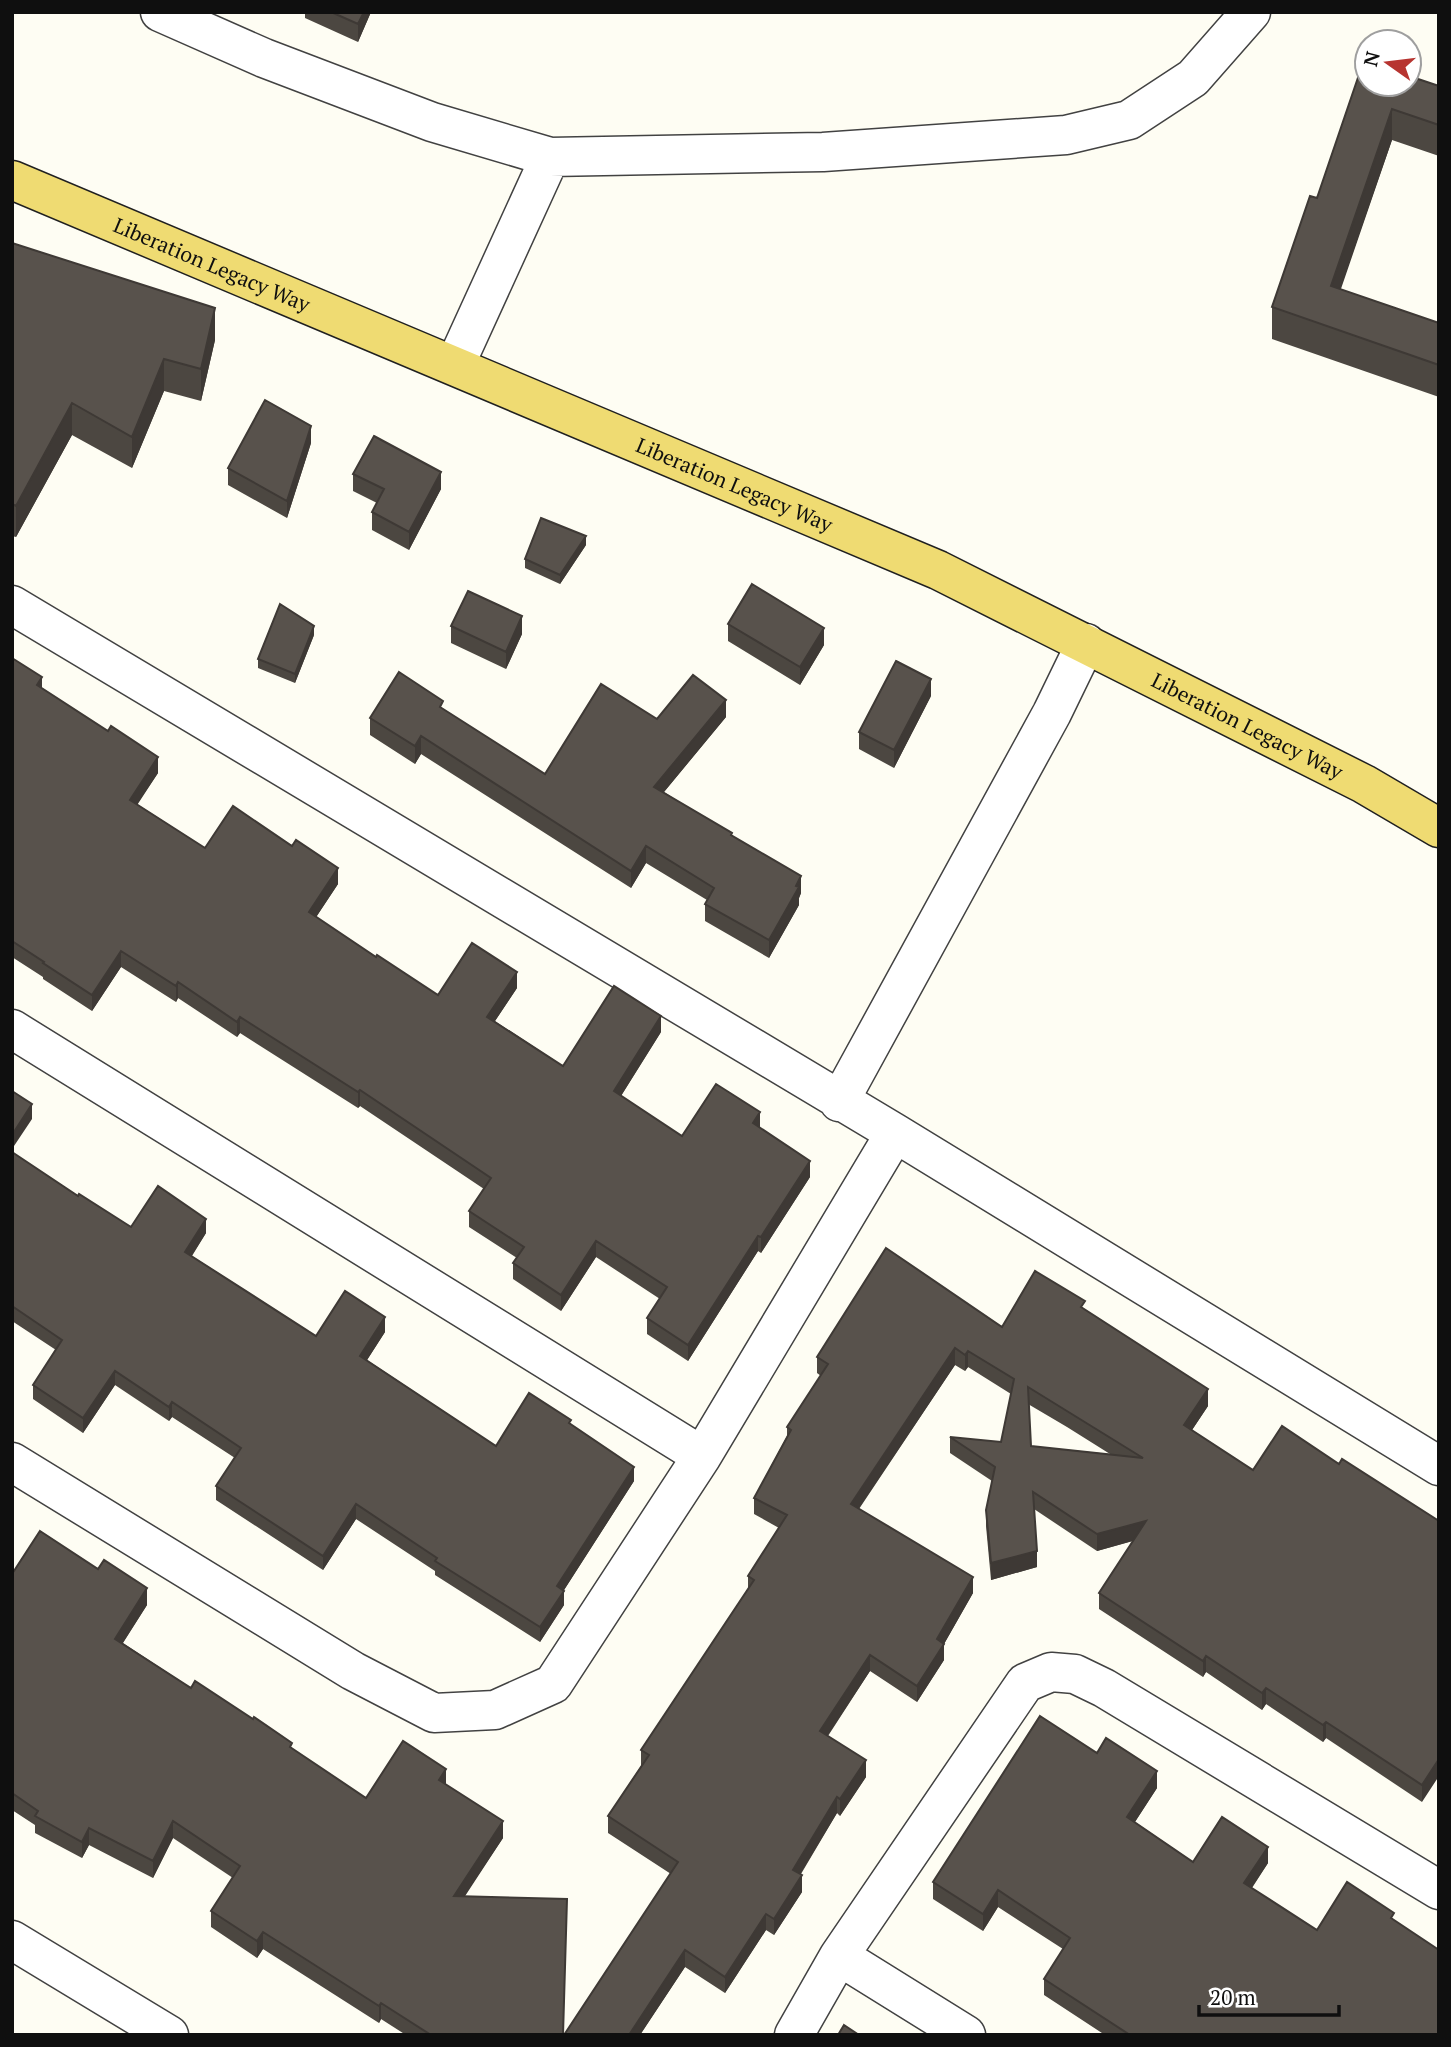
<svg xmlns="http://www.w3.org/2000/svg" width="1451" height="2047" viewBox="0 0 1451 2047" font-family="'PT Serif',serif">
  <rect width="100%" height="100%" fill="#fefdf3"/>
  <g fill="none" stroke-linecap="round" stroke-linejoin="round">
    <g stroke="#424242" stroke-width="41">
      <path id="minor" d="M 160,12 L 264,58 L 432,122 L 550,157
        M 455,365 L 550,157 L 823,152 L 1066,135 L 1129,120 L 1193,78 L 1251,12
        M 12,605 L 895,1133 L 1439,1466
        M 12,1029 L 702,1456
        M 839,1102 L 1052,713 L 1086,643
        M 12,1462 L 353,1671 L 434,1713 L 495,1710 L 553,1684 L 702,1456 L 895,1133
        M 12,1940 L 169,2035
        M 839,1956 L 966,2035
        M 794,2035 L 839,1956 L 1025,1683 L 1051,1672 L 1075,1674 L 1104,1688 L 1439,1890"/>
    </g>
    <g stroke="#202020" stroke-width="41">
      <g id="major">
        <path id="s1" d="M 12,180 L 938,570 L 1364,784 L 1439,828"/>
      </g>
    </g>
    <use href="#minor" stroke="#fff" stroke-width="38"/>
    <use href="#major" stroke="#efdb72" stroke-width="38"/>
  </g>
  <path fill="#4c4741" fill-rule="evenodd" d="M 305,12 L 371,12 L 358,42 L 305,18 Z
    M 1364,60 L 1439,86 L 1439,156 L 1392,140 L 1340,289 L 1439,323 L 1439,397 L 1272,339 L 1272,307 L 1317,198 Z
    M 12,243 L 215,340 L 201,401 L 164,391 L 132,468 L 72,435 L 16,537 L 12,536 Z
    M 311,443 L 287,518 L 228,485 L 228,468 Z
    M 353,474 L 441,489 L 409,550 L 372,530 L 372,512 L 377,503 L 353,491 Z
    M 586,545 L 560,584 L 525,568 L 525,559 Z
    M 728,624 L 824,645 L 800,685 L 728,641 Z
    M 451,626 L 522,634 L 506,669 L 451,643 Z
    M 314,635 L 295,683 L 258,668 L 258,659 Z
    M 12,658 L 42,688 L 158,773 L 137,804 L 205,848 L 338,884 L 316,917 L 376,957 L 438,995 L 517,988 L 495,1021 L 563,1066 L 661,1032 L 621,1096 L 682,1136 L 760,1128 L 810,1177 L 761,1253 L 758,1251 L 688,1361 L 647,1334 L 647,1318 L 660,1299 L 596,1257 L 561,1311 L 513,1279 L 513,1263 L 517,1258 L 469,1227 L 469,1211 L 484,1189 L 360,1106 L 358,1108 L 240,1033 L 237,1037 L 178,998 L 176,1002 L 121,967 L 92,1011 L 43,979 L 43,977 L 12,957 Z
    M 931,696 L 894,768 L 859,749 L 859,732 Z
    M 443,709 L 545,774 L 657,719 L 726,717 L 664,792 L 732,836 L 801,893 L 799,898 L 799,905 L 769,958 L 705,921 L 705,904 L 707,900 L 646,863 L 631,888 L 421,754 L 415,764 L 370,735 L 370,718 Z
    M 12,1152 L 78,1196 L 131,1227 L 206,1233 L 192,1256 L 316,1336 L 385,1332 L 367,1360 L 496,1446 L 571,1424 L 634,1481 L 564,1590 L 564,1605 L 540,1642 L 435,1575 L 435,1571 L 356,1519 L 323,1570 L 216,1500 L 216,1486 L 235,1458 L 172,1417 L 169,1421 L 115,1385 L 83,1433 L 33,1399 L 33,1385 L 56,1350 L 12,1321 Z
    M 1085,1310 L 1208,1406 L 1192,1430 L 1253,1470 L 1339,1464 L 1439,1521 L 1422,1802 L 1326,1738 L 1323,1742 L 1266,1704 L 1262,1710 L 1206,1672 L 1203,1677 L 1099,1609 L 1099,1593 L 1133,1541 L 1097,1551 L 1034,1509 L 1037,1567 L 991,1580 L 986,1526 L 986,1510 L 992,1481 L 950,1453 L 950,1437 L 1001,1442 L 1011,1394 L 968,1367 L 965,1371 L 955,1365 L 859,1509 L 973,1593 L 944,1644 L 944,1660 L 917,1702 L 870,1671 L 828,1736 L 866,1777 L 840,1816 L 837,1813 L 801,1874 L 802,1892 L 774,1935 L 766,1930 L 725,1993 L 685,1967 L 640,2035 L 564,2035 L 671,1874 L 608,1833 L 608,1816 L 641,1766 L 641,1750 L 748,1589 L 748,1576 L 779,1528 L 754,1514 L 754,1498 L 787,1436 L 787,1427 L 821,1376 L 817,1373 L 817,1357 L 1002,1327 ZM 1028,1404 L 1067,1427 L 1110,1454 L 1031,1446 Z
    M 12,1574 L 147,1605 L 123,1643 L 191,1688 L 292,1749 L 366,1798 L 446,1784 L 503,1838 L 464,1896 L 563,2035 L 406,2035 L 381,2019 L 379,2023 L 263,1949 L 257,1958 L 211,1927 L 211,1911 L 233,1878 L 173,1838 L 153,1878 L 89,1845 L 82,1858 L 35,1833 L 35,1825 L 12,1810 Z
    M 1097,1753 L 1157,1788 L 1135,1822 L 1193,1862 L 1268,1863 L 1252,1888 L 1317,1930 L 1394,1920 L 1439,2035 L 1105,2035 L 1044,1995 L 1044,1979 L 1063,1949 L 998,1907 L 983,1931 L 933,1899 L 933,1882 Z"/>
  <path fill="#3e3935" d="M 364,12 L 371,12 L 358,42 L 358,24 Z
    M 1392,109 L 1392,140 L 1331,318 L 1331,286 Z
    M 215,308 L 215,340 L 201,401 L 201,369 Z
    M 164,359 L 164,391 L 132,468 L 132,437 Z
    M 72,403 L 72,435 L 16,537 L 16,506 Z
    M 311,426 L 311,443 L 287,518 L 287,501 Z
    M 441,472 L 441,489 L 409,550 L 409,532 Z
    M 586,536 L 586,545 L 560,584 L 560,575 Z
    M 522,616 L 522,634 L 506,669 L 506,652 Z
    M 314,626 L 314,635 L 295,683 L 295,674 Z
    M 824,628 L 824,645 L 800,685 L 800,667 Z
    M 42,677 L 42,693 L 37,685 Z
    M 931,679 L 931,696 L 894,768 L 894,750 Z
    M 726,700 L 726,717 L 654,804 L 654,787 Z
    M 421,736 L 421,754 L 415,764 L 415,746 Z
    M 158,757 L 158,773 L 130,816 L 130,800 Z
    M 646,846 L 646,863 L 631,888 L 631,871 Z
    M 338,868 L 338,884 L 309,928 L 309,912 Z
    M 801,876 L 801,893 L 799,898 L 799,905 L 769,958 L 769,940 Z
    M 121,951 L 121,967 L 92,1011 L 92,995 Z
    M 517,972 L 517,988 L 487,1033 L 487,1017 Z
    M 178,982 L 178,998 L 176,1002 L 176,986 Z
    M 661,1016 L 661,1032 L 614,1107 L 614,1091 Z
    M 240,1017 L 240,1033 L 237,1037 L 237,1022 Z
    M 360,1090 L 360,1106 L 358,1108 L 358,1092 Z
    M 32,1104 L 32,1119 L 12,1149 L 12,1135 Z
    M 760,1112 L 760,1128 L 753,1123 Z
    M 810,1161 L 810,1177 L 761,1253 L 761,1237 Z
    M 206,1219 L 206,1233 L 185,1266 L 185,1252 Z
    M 758,1236 L 758,1251 L 688,1361 L 688,1345 Z
    M 596,1241 L 596,1257 L 561,1311 L 561,1295 Z
    M 385,1317 L 385,1332 L 360,1371 L 360,1356 Z
    M 955,1348 L 955,1365 L 851,1520 L 851,1504 Z
    M 968,1351 L 968,1367 L 965,1371 L 965,1355 Z
    M 115,1371 L 115,1385 L 83,1433 L 83,1418 Z
    M 1208,1389 L 1208,1406 L 1184,1442 L 1184,1425 Z
    M 172,1402 L 172,1417 L 169,1421 L 169,1407 Z
    M 634,1467 L 634,1481 L 557,1601 L 557,1586 Z
    M 356,1504 L 356,1519 L 323,1570 L 323,1556 Z
    M 1146,1521 L 1146,1537 L 1097,1551 L 1097,1534 Z
    M 1037,1551 L 1037,1567 L 991,1580 L 991,1563 Z
    M 973,1577 L 973,1593 L 944,1644 L 944,1660 L 917,1702 L 917,1686 L 937,1639 Z
    M 147,1588 L 147,1605 L 115,1655 L 115,1639 Z
    M 564,1591 L 564,1605 L 540,1642 L 540,1627 Z
    M 870,1655 L 870,1671 L 820,1747 L 820,1731 Z
    M 1206,1656 L 1206,1672 L 1203,1677 L 1203,1661 Z
    M 1266,1688 L 1266,1704 L 1262,1710 L 1262,1693 Z
    M 1326,1722 L 1326,1738 L 1323,1742 L 1323,1725 Z
    M 1439,1759 L 1439,1776 L 1422,1802 L 1422,1785 Z
    M 866,1760 L 866,1777 L 840,1816 L 840,1799 Z
    M 446,1769 L 446,1785 L 439,1780 Z
    M 1157,1771 L 1157,1788 L 1127,1834 L 1127,1817 Z
    M 837,1797 L 837,1813 L 793,1886 L 793,1870 Z
    M 173,1821 L 173,1838 L 153,1878 L 153,1861 Z
    M 503,1821 L 503,1838 L 454,1913 L 454,1896 Z
    M 89,1828 L 89,1845 L 82,1858 L 82,1842 Z
    M 1268,1847 L 1268,1863 L 1244,1899 L 1244,1883 Z
    M 802,1875 L 802,1892 L 774,1935 L 774,1919 Z
    M 998,1890 L 998,1907 L 983,1931 L 983,1914 Z
    M 766,1914 L 766,1930 L 725,1993 L 725,1977 Z
    M 263,1932 L 263,1949 L 257,1958 L 257,1941 Z
    M 685,1950 L 685,1967 L 640,2035 L 629,2035 Z
    M 381,2003 L 381,2019 L 379,2023 L 379,2006 Z"/>
  <path fill="#58524c" stroke="#3e3935" stroke-width="2" fill-rule="evenodd" d="M 331,12 L 364,12 L 358,24 Z
    M 1364,60 L 1367,61 L 1367,84 L 1409,84 L 1409,76 L 1439,86 L 1439,125 L 1392,109 L 1331,286 L 1439,323 L 1439,365 L 1272,307 L 1310,196 L 1317,198 Z
    M 12,243 L 215,308 L 201,369 L 164,359 L 132,437 L 72,403 L 16,506 L 12,504 Z
    M 265,400 L 311,426 L 287,501 L 228,468 Z
    M 374,436 L 441,472 L 409,532 L 372,512 L 384,489 L 353,474 Z
    M 541,518 L 586,536 L 560,575 L 525,559 Z
    M 752,584 L 824,628 L 800,667 L 728,624 Z
    M 468,591 L 522,616 L 506,652 L 451,626 Z
    M 280,604 L 314,626 L 295,674 L 258,659 Z
    M 12,658 L 42,677 L 37,685 L 108,731 L 111,726 L 158,757 L 130,800 L 205,848 L 233,806 L 292,846 L 296,840 L 338,868 L 309,912 L 376,957 L 377,955 L 438,995 L 472,943 L 517,972 L 487,1017 L 563,1066 L 614,986 L 661,1016 L 614,1091 L 682,1136 L 716,1084 L 760,1112 L 753,1123 L 810,1161 L 761,1237 L 758,1236 L 688,1345 L 647,1318 L 667,1287 L 596,1241 L 561,1295 L 513,1263 L 524,1247 L 469,1211 L 491,1178 L 360,1090 L 358,1092 L 240,1017 L 237,1022 L 178,982 L 176,986 L 121,951 L 92,995 L 43,963 L 44,962 L 12,941 Z
    M 896,661 L 931,679 L 894,750 L 859,732 Z
    M 399,672 L 443,701 L 440,707 L 545,774 L 601,684 L 657,719 L 693,675 L 726,700 L 654,787 L 732,833 L 731,835 L 801,876 L 796,886 L 799,887 L 769,940 L 705,904 L 714,888 L 646,846 L 631,871 L 421,736 L 415,746 L 370,718 Z
    M 12,1091 L 32,1104 L 12,1135 Z
    M 12,1152 L 78,1196 L 79,1194 L 131,1227 L 158,1186 L 206,1219 L 185,1252 L 316,1336 L 345,1291 L 385,1317 L 360,1356 L 496,1446 L 529,1393 L 571,1420 L 569,1423 L 634,1467 L 557,1586 L 564,1591 L 540,1627 L 435,1561 L 437,1558 L 356,1504 L 323,1556 L 216,1486 L 241,1448 L 172,1402 L 169,1407 L 115,1371 L 83,1418 L 33,1385 L 62,1340 L 12,1306 Z
    M 886,1248 L 1002,1327 L 1035,1271 L 1085,1301 L 1081,1307 L 1208,1389 L 1184,1425 L 1253,1470 L 1282,1426 L 1339,1464 L 1342,1459 L 1439,1521 L 1439,1759 L 1422,1785 L 1326,1722 L 1323,1725 L 1266,1688 L 1262,1693 L 1206,1656 L 1203,1661 L 1099,1593 L 1146,1521 L 1097,1534 L 1033,1492 L 1037,1551 L 991,1563 L 986,1510 L 995,1467 L 950,1437 L 1001,1442 L 1014,1379 L 968,1351 L 965,1355 L 955,1348 L 851,1504 L 973,1577 L 937,1639 L 944,1644 L 917,1686 L 870,1655 L 820,1731 L 866,1760 L 840,1799 L 837,1797 L 793,1870 L 802,1875 L 774,1919 L 766,1914 L 725,1977 L 685,1950 L 629,2035 L 564,2035 L 678,1862 L 608,1816 L 649,1755 L 641,1750 L 754,1580 L 748,1576 L 787,1515 L 754,1498 L 791,1430 L 787,1427 L 828,1364 L 817,1357 ZM 1028,1387 L 1143,1458 L 1031,1446 Z
    M 40,1531 L 98,1569 L 104,1560 L 147,1588 L 115,1639 L 191,1688 L 195,1681 L 253,1719 L 254,1717 L 292,1743 L 290,1747 L 366,1798 L 403,1741 L 446,1769 L 439,1780 L 503,1821 L 454,1896 L 567,1899 L 563,2035 L 431,2035 L 381,2003 L 379,2006 L 263,1932 L 257,1941 L 211,1911 L 240,1866 L 173,1821 L 153,1861 L 89,1828 L 82,1842 L 35,1816 L 38,1811 L 12,1793 L 12,1574 Z
    M 1040,1716 L 1097,1753 L 1106,1738 L 1157,1771 L 1127,1817 L 1193,1862 L 1222,1817 L 1268,1847 L 1244,1883 L 1317,1930 L 1347,1882 L 1394,1913 L 1391,1918 L 1439,1950 L 1439,2035 L 1130,2035 L 1044,1979 L 1070,1938 L 998,1890 L 983,1914 L 933,1882 Z
    M 844,2025 L 859,2035 L 838,2035 Z"/>
  <g text-anchor="middle" dominant-baseline="central" stroke-width="7" stroke-linejoin="round" paint-order="stroke">
    <g font-size="21" fill="#0f0f0f" stroke="#fff">
      <text stroke="none"><textPath href="#s1" startOffset="217">Liberation Legacy Way</textPath></text>
      <text stroke="none"><textPath href="#s1" startOffset="784">Liberation Legacy Way</textPath></text>
      <text stroke="none"><textPath href="#s1" startOffset="1351">Liberation Legacy Way</textPath></text>
    </g>
  </g>
  <rect width="1451" height="2047" fill="none" stroke="#0f0f0f" stroke-width="28"/>
  <g transform="translate(1388 63) rotate(284)"><circle r="33" fill="#ffffff" stroke="#9f9f9f" stroke-width="2"/>
  <path d="M0-5L12 26L0 18L-12 26Z" fill="#b73430"/>
  <text y="-10" font-size="19" font-weight="bold" text-anchor="middle" fill="#0f0f0f">N</text>
  </g>
  <path d="M1199 2005v10h140v-10" fill="none" stroke="#0f0f0f" stroke-width="3.5"/>
  <text x="1210" y="2005" font-size="21" fill="#0f0f0f" stroke="#ffffff" stroke-width="5" paint-order="stroke">20 m</text>
</svg>
